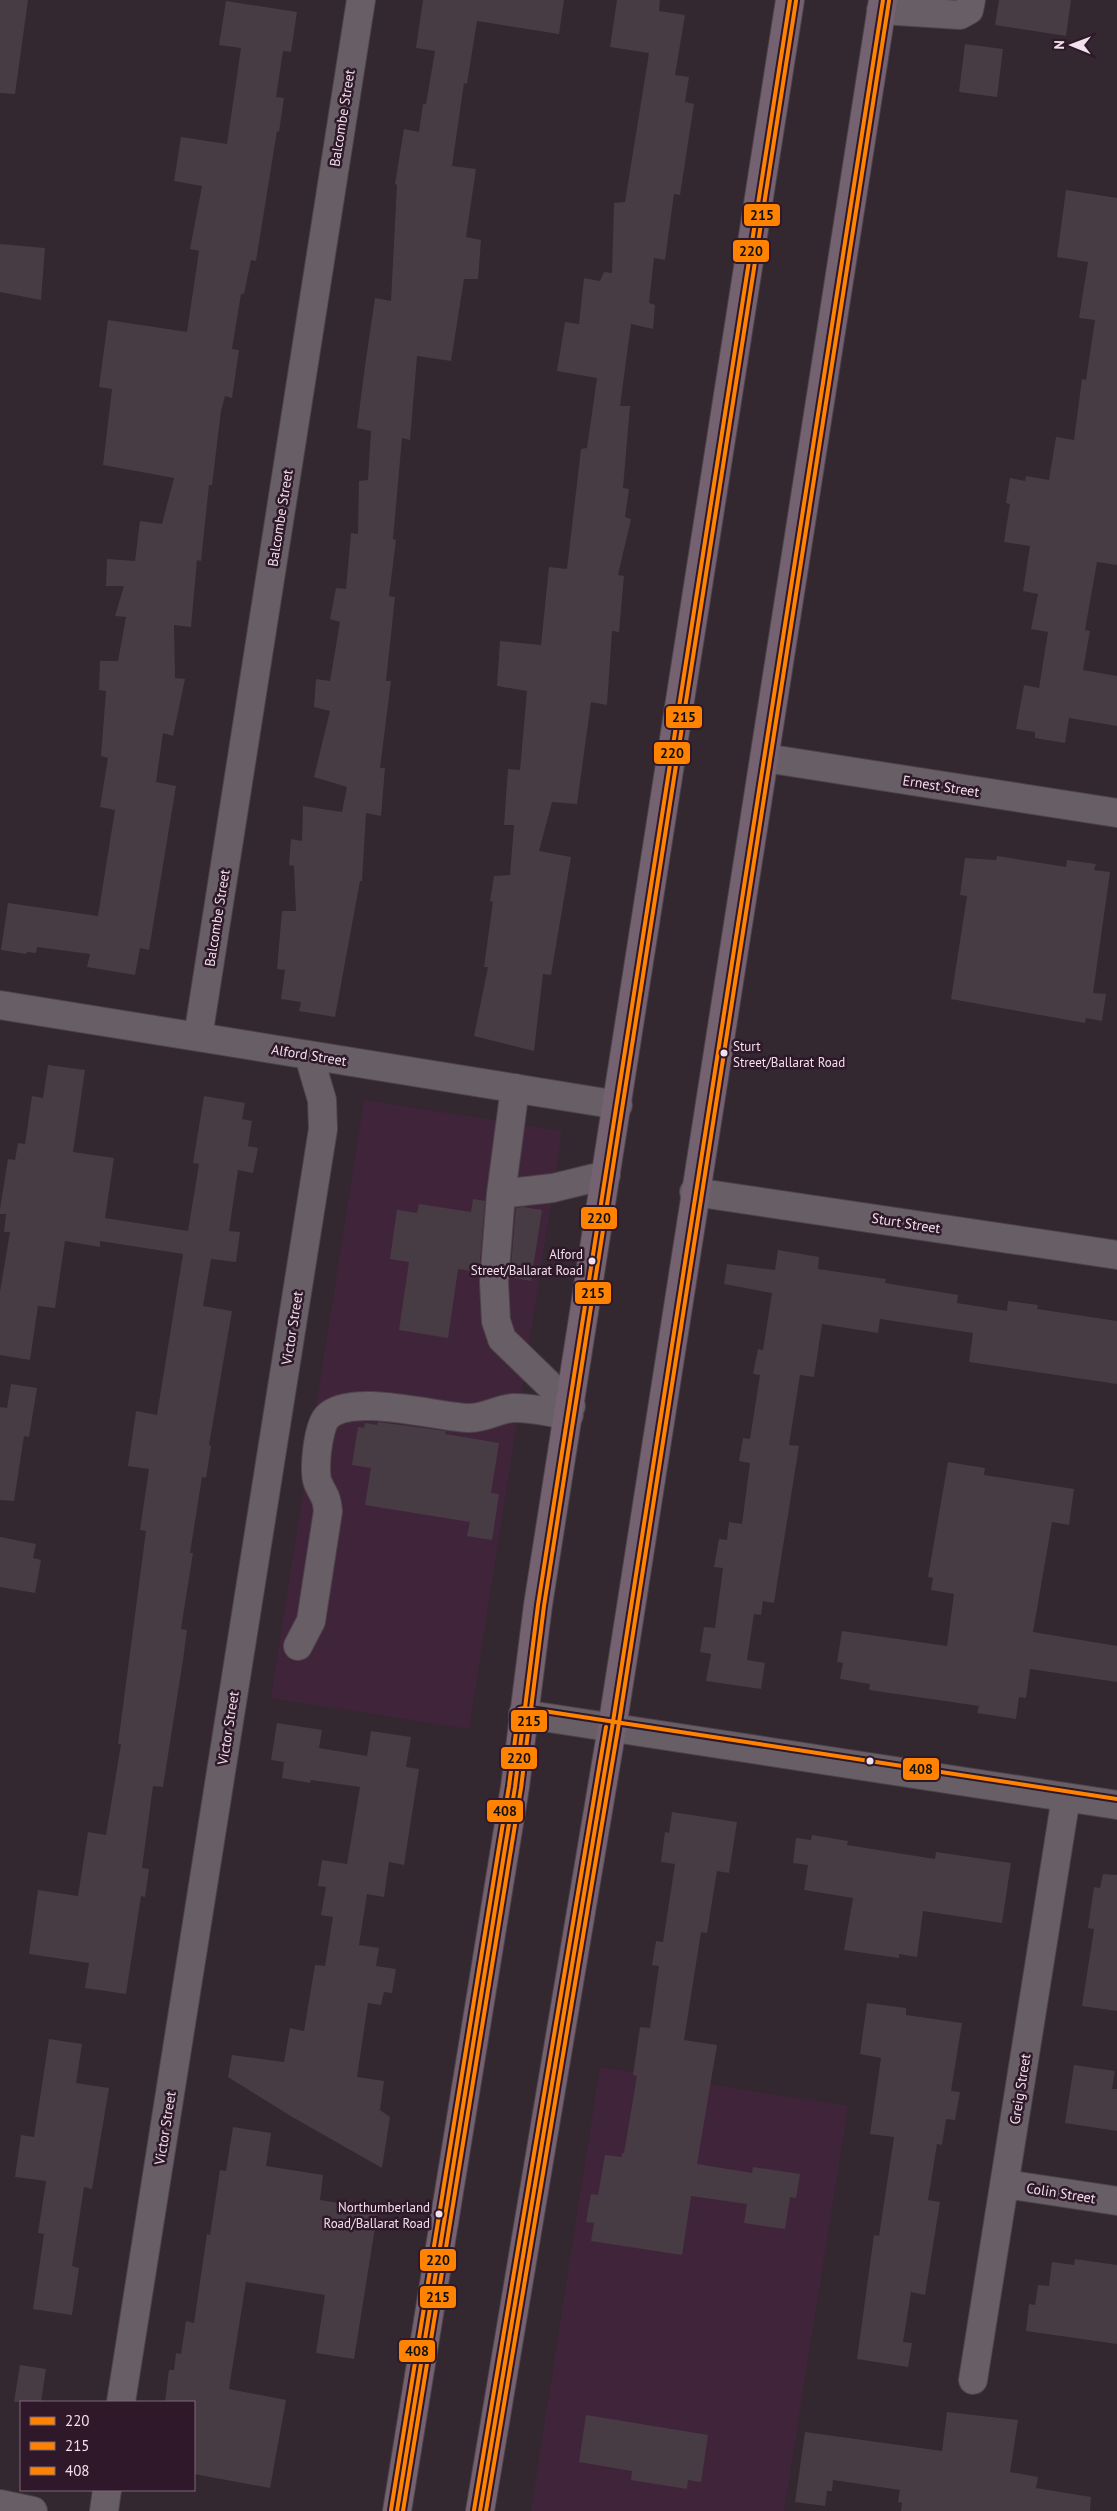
<svg xmlns="http://www.w3.org/2000/svg" width="1117" height="2511" viewBox="0 0 1117 2511" font-family="'PT Sans',sans-serif">
  <rect width="100%" height="100%" fill="#332730"/>
  <path fill="#40253a" d="M 364,1100 L 562,1131 L 469,1729 L 271,1698 Z
    M 600,2067 L 848,2106 L 784,2511 L 531,2511 Z"/>
  <path fill="#473c44" d="M 0,0 L 28,0 L 15,94 L 0,93 Z
    M 423,0 L 564,0 L 559,34 L 477,21 L 467,84 L 464,83 L 452,166 L 476,169 L 466,237 L 481,240 L 478,279 L 464,279 L 451,361 L 417,356 L 410,440 L 402,438 L 393,539 L 396,540 L 389,596 L 395,597 L 386,681 L 391,681 L 380,768 L 385,768 L 381,816 L 366,813 L 362,881 L 360,881 L 335,1017 L 299,1011 L 301,1002 L 281,999 L 285,970 L 277,969 L 282,911 L 296,911 L 294,866 L 289,865 L 291,839 L 302,841 L 303,806 L 342,812 L 347,787 L 314,777 L 330,711 L 314,707 L 316,679 L 330,681 L 340,622 L 330,619 L 336,588 L 346,589 L 351,533 L 358,534 L 359,481 L 368,480 L 371,431 L 357,428 L 365,366 L 375,298 L 391,301 L 397,185 L 395,184 L 404,129 L 419,132 L 423,104 L 426,104 L 435,51 L 416,48 Z
    M 617,0 L 660,0 L 659,11 L 685,15 L 675,75 L 689,77 L 685,102 L 694,104 L 680,195 L 674,194 L 665,260 L 654,258 L 649,303 L 655,305 L 653,329 L 631,324 L 620,406 L 630,406 L 623,488 L 629,489 L 625,517 L 631,519 L 618,575 L 624,576 L 619,632 L 612,631 L 607,705 L 591,702 L 577,804 L 552,802 L 539,851 L 571,857 L 551,975 L 543,974 L 534,1051 L 474,1036 L 488,967 L 484,967 L 493,902 L 490,901 L 494,876 L 510,875 L 514,825 L 504,825 L 508,769 L 520,770 L 527,691 L 497,686 L 500,641 L 541,645 L 549,567 L 567,569 L 581,449 L 587,448 L 597,378 L 557,371 L 565,322 L 579,324 L 584,278 L 600,281 L 604,272 L 612,273 L 614,203 L 625,202 L 649,53 L 610,47 Z
    M 999,0 L 1071,0 L 1066,36 L 995,25 Z
    M 226,1 L 297,12 L 291,52 L 283,51 L 276,97 L 284,98 L 279,132 L 277,131 L 256,261 L 251,260 L 244,294 L 241,294 L 232,349 L 239,350 L 232,398 L 225,396 L 221,411 L 212,485 L 209,485 L 201,561 L 197,560 L 191,627 L 174,625 L 175,678 L 185,679 L 173,736 L 163,733 L 156,782 L 176,786 L 149,950 L 140,948 L 135,975 L 87,967 L 90,954 L 37,947 L 36,953 L 27,952 L 26,954 L 1,950 L 8,903 L 98,916 L 115,810 L 100,807 L 108,758 L 101,756 L 106,691 L 99,690 L 100,661 L 118,661 L 126,617 L 115,616 L 124,586 L 106,586 L 107,559 L 135,561 L 140,521 L 162,524 L 174,478 L 103,465 L 112,389 L 99,387 L 108,320 L 187,332 L 199,251 L 190,249 L 202,186 L 174,181 L 181,137 L 227,144 L 241,48 L 219,45 Z
    M 965,44 L 1003,49 L 997,97 L 959,92 Z
    M 1066,190 L 1117,198 L 1117,565 L 1097,562 L 1085,630 L 1090,631 L 1083,670 L 1117,676 L 1117,726 L 1069,718 L 1065,743 L 1035,738 L 1035,732 L 1016,729 L 1024,685 L 1039,688 L 1048,632 L 1031,629 L 1038,594 L 1023,591 L 1030,546 L 1004,542 L 1010,504 L 1006,503 L 1010,478 L 1025,481 L 1026,476 L 1049,480 L 1056,437 L 1074,440 L 1082,379 L 1086,380 L 1095,320 L 1079,318 L 1088,262 L 1057,257 Z
    M 0,244 L 45,248 L 41,300 L 0,292 Z
    M 997,856 L 1066,867 L 1067,860 L 1096,864 L 1094,870 L 1110,872 L 1093,993 L 1106,994 L 1102,1021 L 1086,1018 L 1085,1023 L 951,999 L 967,896 L 960,895 L 965,858 L 996,860 Z
    M 48,1065 L 85,1070 L 73,1152 L 114,1158 L 105,1218 L 188,1231 L 199,1164 L 193,1163 L 204,1096 L 245,1103 L 242,1119 L 252,1121 L 248,1146 L 258,1148 L 253,1173 L 238,1170 L 229,1231 L 240,1232 L 236,1262 L 211,1259 L 203,1306 L 232,1311 L 209,1445 L 211,1446 L 206,1478 L 202,1477 L 190,1553 L 193,1553 L 181,1629 L 187,1630 L 183,1660 L 163,1787 L 153,1786 L 142,1868 L 149,1869 L 145,1897 L 141,1896 L 126,1994 L 85,1988 L 89,1963 L 29,1954 L 38,1890 L 78,1896 L 88,1832 L 106,1835 L 121,1744 L 118,1744 L 146,1531 L 140,1530 L 149,1469 L 128,1466 L 136,1411 L 157,1415 L 183,1254 L 100,1241 L 100,1247 L 65,1241 L 55,1308 L 38,1306 L 30,1360 L 0,1355 L 0,1292 L 10,1232 L 4,1232 L 6,1214 L 0,1214 L 0,1209 L 8,1159 L 15,1160 L 18,1143 L 25,1144 L 32,1096 L 43,1098 Z
    M 473,1199 L 485,1201 L 479,1272 L 458,1269 L 448,1338 L 399,1330 L 409,1262 L 390,1259 L 397,1210 L 417,1213 L 419,1204 L 471,1212 Z
    M 523,1207 L 542,1210 L 531,1281 L 510,1277 L 516,1208 Z
    M 778,1250 L 819,1257 L 818,1269 L 886,1279 L 885,1283 L 958,1295 L 957,1303 L 1007,1311 L 1008,1301 L 1038,1305 L 1037,1309 L 1117,1321 L 1117,1384 L 969,1362 L 973,1333 L 880,1319 L 878,1333 L 822,1324 L 814,1377 L 800,1375 L 789,1445 L 799,1446 L 774,1603 L 763,1601 L 761,1615 L 754,1614 L 747,1660 L 765,1663 L 761,1689 L 706,1681 L 711,1654 L 700,1652 L 704,1627 L 715,1628 L 723,1568 L 714,1567 L 719,1539 L 727,1540 L 729,1522 L 742,1524 L 750,1463 L 739,1461 L 743,1438 L 750,1439 L 760,1375 L 753,1374 L 758,1349 L 763,1350 L 772,1293 L 724,1284 L 727,1264 L 775,1270 Z
    M 11,1384 L 37,1388 L 29,1437 L 24,1436 L 14,1501 L 0,1500 L 0,1407 L 7,1408 Z
    M 378,1422 L 446,1431 L 445,1434 L 499,1443 L 491,1493 L 499,1494 L 492,1540 L 467,1536 L 470,1522 L 365,1505 L 371,1468 L 352,1465 L 358,1427 L 364,1428 L 365,1423 L 377,1425 Z
    M 948,1462 L 985,1468 L 984,1475 L 1074,1489 L 1069,1525 L 1052,1522 L 1033,1632 L 1117,1646 L 1117,1682 L 1030,1669 L 1026,1698 L 1019,1697 L 1016,1719 L 977,1713 L 979,1706 L 869,1690 L 870,1684 L 840,1679 L 843,1663 L 837,1662 L 842,1631 L 947,1646 L 954,1594 L 931,1590 L 933,1578 L 928,1577 Z
    M 0,1537 L 36,1544 L 33,1558 L 41,1560 L 35,1593 L 0,1587 Z
    M 277,1723 L 322,1730 L 319,1748 L 367,1756 L 371,1731 L 411,1737 L 406,1767 L 419,1769 L 404,1865 L 389,1862 L 384,1897 L 367,1894 L 359,1945 L 379,1948 L 376,1966 L 396,1969 L 392,1993 L 384,1992 L 381,2005 L 368,2003 L 357,2077 L 384,2081 L 380,2110 L 390,2117 L 382,2168 L 294,2118 L 228,2077 L 232,2055 L 284,2062 L 290,2028 L 304,2031 L 315,1965 L 325,1966 L 333,1917 L 321,1915 L 326,1887 L 318,1886 L 322,1860 L 347,1864 L 360,1787 L 311,1780 L 310,1783 L 282,1778 L 284,1762 L 271,1760 Z
    M 672,1812 L 737,1822 L 729,1873 L 717,1871 L 707,1933 L 701,1932 L 684,2040 L 717,2045 L 697,2164 L 752,2173 L 753,2167 L 800,2174 L 796,2198 L 790,2197 L 785,2229 L 744,2223 L 747,2204 L 691,2196 L 682,2255 L 591,2241 L 594,2223 L 586,2222 L 591,2194 L 598,2195 L 605,2155 L 622,2157 L 622,2153 L 624,2153 L 637,2076 L 633,2075 L 640,2027 L 650,2028 L 659,1966 L 652,1965 L 656,1941 L 663,1942 L 675,1864 L 661,1862 L 665,1832 L 669,1833 Z
    M 812,1835 L 848,1841 L 847,1845 L 935,1859 L 936,1852 L 1011,1863 L 1002,1923 L 923,1911 L 917,1957 L 899,1954 L 899,1958 L 844,1950 L 853,1898 L 804,1890 L 808,1865 L 793,1863 L 796,1838 L 811,1840 Z
    M 1103,1874 L 1117,1875 L 1117,2011 L 1082,2006 L 1094,1929 L 1088,1928 L 1094,1887 L 1100,1888 Z
    M 867,2003 L 906,2008 L 906,2015 L 962,2023 L 951,2091 L 960,2092 L 955,2120 L 946,2119 L 942,2145 L 937,2144 L 928,2200 L 940,2202 L 925,2295 L 911,2292 L 903,2342 L 912,2343 L 908,2367 L 857,2359 L 874,2235 L 879,2236 L 894,2137 L 870,2134 L 881,2058 L 860,2054 Z
    M 49,2039 L 82,2044 L 76,2083 L 109,2088 L 92,2189 L 84,2187 L 72,2266 L 79,2268 L 72,2315 L 33,2309 L 44,2234 L 38,2233 L 46,2181 L 15,2177 L 21,2135 L 34,2137 Z
    M 1074,2065 L 1115,2071 L 1112,2089 L 1117,2089 L 1117,2131 L 1065,2123 Z
    M 233,2127 L 271,2133 L 266,2166 L 323,2175 L 320,2200 L 378,2209 L 354,2359 L 316,2353 L 325,2295 L 246,2282 L 229,2389 L 286,2400 L 270,2488 L 194,2474 L 194,2402 L 165,2402 L 169,2370 L 174,2370 L 176,2353 L 181,2354 L 186,2321 L 194,2323 L 207,2234 L 210,2235 L 220,2170 L 226,2171 Z
    M 1075,2259 L 1117,2265 L 1117,2344 L 1026,2331 L 1029,2304 L 1035,2305 L 1038,2285 L 1049,2286 L 1052,2262 L 1074,2265 Z
    M 20,2365 L 46,2369 L 41,2402 L 14,2402 Z
    M 947,2412 L 1018,2420 L 1010,2472 L 1038,2477 L 1036,2488 L 1091,2497 L 1090,2511 L 901,2511 L 902,2503 L 898,2502 L 900,2490 L 833,2480 L 832,2491 L 827,2491 L 825,2506 L 795,2502 L 805,2432 L 942,2451 Z
    M 586,2415 L 708,2435 L 701,2482 L 688,2480 L 687,2489 L 631,2480 L 632,2471 L 579,2462 Z"/>
  <g fill="none" stroke-linecap="round" stroke-linejoin="round">
    <g stroke="#4d434a" stroke-width="30">
      <path id="minor" d="M 881,10 L 960,15 L 969,10 L 971,0
        M 765,758 L 1117,813
        M 0,1005 L 618,1105
        M 198,1037 L 361,0
        M 515,1088 L 501,1194 L 494,1282 L 496,1321 L 502,1339 L 571,1406
        M 694,1192 L 1117,1255
        M 501,1194 L 553,1188 L 606,1175
        M 298,1646 L 311,1621 L 328,1511 C 326,1494 324,1497 318,1483 C 313,1472 318,1426 327,1417 C 351,1392 436,1417 468,1418 C 483,1419 498,1409 513,1408 C 531,1407 551,1413 569,1415
        M 523,1714 L 1117,1805
        M 1005,2184 L 1117,2201
        M 973,2380 L 1066,1797
        M 121,2402 L 323,1129 L 322,1100 L 309,1056
        M 0,2504 L 33,2511
        M 104,2511 L 107,2490"/>
    </g>
    <g stroke="#4d434a" stroke-width="30">
      <path id="highway" d="M 397,2511 L 515,1787 L 538,1605 L 790,0
        M 480,2511 L 612,1728 L 883,0"/>
    </g>
    <use href="#minor" stroke="#685e66" stroke-width="28"/>
    <use href="#highway" stroke="#746271" stroke-width="28"/>
    <g stroke="#2e1829" stroke-width="8">
      <path id="bus-1" d="M 397,2511 L 515,1787 L 538,1605 L 790,0
        M 480,2511 L 612,1728 L 883,0"/>
    </g>
    <g stroke="#2e1829" stroke-width="8">
      <path id="bus-2" d="M 403,2511 L 521,1788 L 544,1606 L 796,1
        M 486,2511 L 618,1729 L 889,1"/>
    </g>
    <g stroke="#2e1829" stroke-width="8">
      <path id="bus-3" d="M 391,2510 L 509,1786 L 519,1709 L 524,1708 L 1117,1799
        M 474,2510 L 606,1727"/>
    </g>
    <use href="#bus-1" stroke="#ff8200" stroke-width="4"/>
    <use href="#bus-2" stroke="#ff8200" stroke-width="4"/>
    <use href="#bus-3" stroke="#ff8200" stroke-width="4"/>
  </g>
  <g fill="#f0e1ec" stroke="#2e1829" stroke-width="2">
    <circle cx="724" cy="1053" r="4.5"/>
    <circle cx="592" cy="1261" r="4.5"/>
    <circle cx="870" cy="1761" r="4.5"/>
    <circle cx="439" cy="2214" r="4.5"/>
  </g>
  <g text-anchor="middle" dominant-baseline="central" stroke-width="5" stroke-linejoin="round" paint-order="stroke">
    <g font-size="13" fill="#f0e1ec" stroke="#2e1829" text-anchor="end">
      <text x="733" y="1046" text-anchor="start">Sturt<tspan x="733" dy="16">Street/Ballarat Road</tspan></text>
      <text x="583" y="1254">Alford<tspan x="583" dy="16">Street/Ballarat Road</tspan></text>
      <text x="430" y="2207">Northumberland<tspan x="430" dy="16">Road/Ballarat Road</tspan></text>
    </g>
    <g font-size="14" fill="#f0e1ec" stroke="#2e1829">
      <text transform="translate(342 118) rotate(-81)">Balcombe Street</text>
      <text transform="translate(280 518) rotate(-81)">Balcombe Street</text>
      <text transform="translate(941 786) rotate(9)">Ernest Street</text>
      <text transform="translate(217 918) rotate(-81)">Balcombe Street</text>
      <text transform="translate(309 1055) rotate(9)">Alford Street</text>
      <text transform="translate(906 1223) rotate(9)">Sturt Street</text>
      <text transform="translate(292 1328) rotate(-81)">Victor Street</text>
      <text transform="translate(228 1728) rotate(-81)">Victor Street</text>
      <text transform="translate(1020 2089) rotate(-81)">Greig Street</text>
      <text transform="translate(165 2128) rotate(-81)">Victor Street</text>
      <text transform="translate(1061 2193) rotate(9)">Colin Street</text>
    </g>
  </g>
  <g stroke="#2e1829" stroke-width="2">
    <rect x="743" y="203" width="38" height="24" rx="5" fill="#ff8200"/>
    <rect x="732" y="239" width="38" height="24" rx="5" fill="#ff8200"/>
    <rect x="665" y="705" width="38" height="24" rx="5" fill="#ff8200"/>
    <rect x="653" y="741" width="38" height="24" rx="5" fill="#ff8200"/>
    <rect x="580" y="1206" width="38" height="24" rx="5" fill="#ff8200"/>
    <rect x="574" y="1281" width="38" height="24" rx="5" fill="#ff8200"/>
    <rect x="510" y="1709" width="38" height="24" rx="5" fill="#ff8200"/>
    <rect x="500" y="1746" width="38" height="24" rx="5" fill="#ff8200"/>
    <rect x="902" y="1757" width="38" height="24" rx="5" fill="#ff8200"/>
    <rect x="486" y="1799" width="38" height="24" rx="5" fill="#ff8200"/>
    <rect x="419" y="2248" width="38" height="24" rx="5" fill="#ff8200"/>
    <rect x="419" y="2285" width="38" height="24" rx="5" fill="#ff8200"/>
    <rect x="398" y="2339" width="38" height="24" rx="5" fill="#ff8200"/>
  </g>
  <g font-size="14" text-anchor="middle" font-weight="bold" fill="#111">
    <text x="762" y="220">215</text>
    <text x="751" y="256">220</text>
    <text x="684" y="722">215</text>
    <text x="672" y="758">220</text>
    <text x="599" y="1223">220</text>
    <text x="593" y="1298">215</text>
    <text x="529" y="1726">215</text>
    <text x="519" y="1763">220</text>
    <text x="921" y="1774">408</text>
    <text x="505" y="1816">408</text>
    <text x="438" y="2265">220</text>
    <text x="438" y="2302">215</text>
    <text x="417" y="2356">408</text>
  </g>
  <rect x="20" y="2401" width="175" height="90" fill="#2e1829" stroke="#7c6877"/>
  <rect x="30" y="2417" width="25" height="8" fill="#ff8200" stroke="#7c6877"/>
  <text x="65" y="2426" font-size="15" fill="#f0e1ec">220</text>
  <rect x="30" y="2442" width="25" height="8" fill="#ff8200" stroke="#7c6877"/>
  <text x="65" y="2451" font-size="15" fill="#f0e1ec">215</text>
  <rect x="30" y="2467" width="25" height="8" fill="#ff8200" stroke="#7c6877"/>
  <text x="65" y="2476" font-size="15" fill="#f0e1ec">408</text>
  <g transform="translate(1072 45) rotate(271)" stroke="#2e1829" stroke-width="4" paint-order="stroke">
  <path d="M0-4L9 19L0 12L-9 19Z" fill="#f0e1ec"/>
  <text y="-8" font-size="14" font-weight="bold" text-anchor="middle" fill="#f0e1ec">N</text>
  </g>
</svg>
